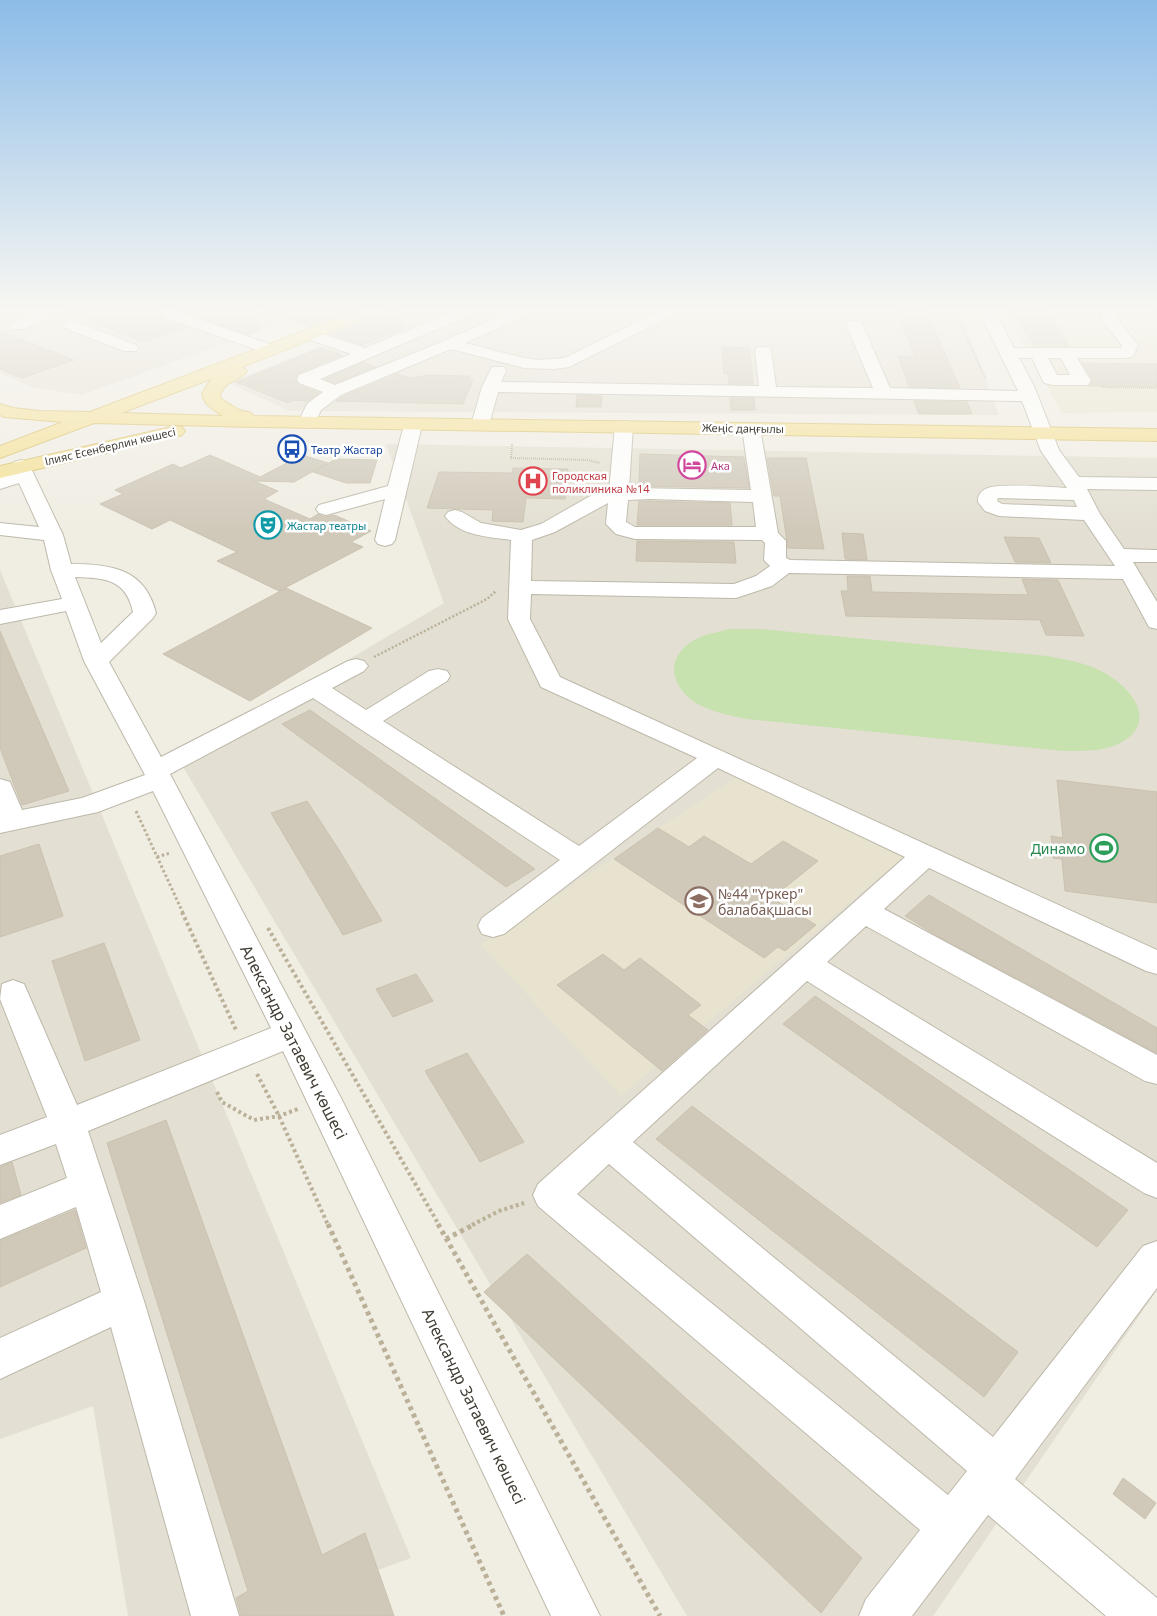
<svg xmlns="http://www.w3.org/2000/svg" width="1157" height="1616" viewBox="0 0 1157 1616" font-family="'Noto Sans',sans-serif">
  <rect width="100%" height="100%" fill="#f0ede3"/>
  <path fill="#e3dfd2" d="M 0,307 L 323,307 L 82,395 L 32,387 L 0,373 Z
    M 420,307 L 959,307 L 999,415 L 290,411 L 228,383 Z
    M 386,444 L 1157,458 L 1157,1290 L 933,1616 L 687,1616 L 179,760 L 444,603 Z
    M 0,570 L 411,1558 L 251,1616 L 128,1616 L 93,1406 L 0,1439 Z"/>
  <path fill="#e8e3ce" d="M 1002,307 L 1157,307 L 1157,412 L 1062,413 Z
    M 735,778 L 903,857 L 621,1096 L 481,945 Z"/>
  <path fill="#c7e1af" d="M 729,629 L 759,629 L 1047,656 C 1067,660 1090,663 1108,675 C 1133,690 1157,722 1122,742 C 1105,752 1082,751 1063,751 L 747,719 C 728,715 705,711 689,698 C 664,675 672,648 703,636 C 711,633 720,632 729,629 Z"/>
  <path fill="#d0c9ba" stroke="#cac1ae" d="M 56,307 L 257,307 L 261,330 L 249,335 L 168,307 L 163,310 L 160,315 L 163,319 L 187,327 L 143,342 Z
    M 263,307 L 362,307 L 310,327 L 262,310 Z
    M 391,307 L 399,307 L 403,329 L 362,345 L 330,334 L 387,312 Z
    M 895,307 L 925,307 L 960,388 L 909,387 L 898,356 L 915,357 Z
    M 1009,307 L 1043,307 L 1070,346 L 1034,346 Z
    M 0,331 L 74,360 L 22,378 L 0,369 Z
    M 722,347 L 750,348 L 753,384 L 729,384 L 728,374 L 724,374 Z
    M 320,348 L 342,355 L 297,374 L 295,380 L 298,385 L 319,393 L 308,401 L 294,400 L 288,403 L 236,382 Z
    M 363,362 L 376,367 L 335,383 L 325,379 Z
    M 1082,363 L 1157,364 L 1157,387 L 1089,386 L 1093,380 Z
    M 397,374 L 411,378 L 429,375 L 470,376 L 469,380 L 473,380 L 463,404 L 336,401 L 342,397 Z
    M 577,395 L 602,396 L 601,407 L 576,407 Z
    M 730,398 L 754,398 L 755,410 L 731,410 Z
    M 914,401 L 967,402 L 972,414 L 919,414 Z
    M 640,454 L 744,457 L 749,488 L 639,486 Z
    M 210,455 L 260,477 L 302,455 L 328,463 L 294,482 L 254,481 L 278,491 L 264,499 L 310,519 L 318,514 L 325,517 L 334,515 L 371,531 L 351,542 L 363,547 L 279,591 L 217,561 L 237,552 L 170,520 L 152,529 L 100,504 L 123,494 L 115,490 L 173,464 L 181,468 Z
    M 767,458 L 806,458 L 824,549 L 788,548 L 780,496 L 774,496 Z
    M 336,459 L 377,460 L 370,483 L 346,483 L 313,472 Z
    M 513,468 L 568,469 L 565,499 L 526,498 L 523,522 L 492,521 L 493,510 L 427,508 L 439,472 L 512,473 Z
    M 639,501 L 730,503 L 732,525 L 637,525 Z
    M 842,533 L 863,534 L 867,560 L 845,559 Z
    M 1004,537 L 1039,538 L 1051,563 L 1015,562 Z
    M 637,541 L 734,542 L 736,563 L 636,561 Z
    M 847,576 L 870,576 L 872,592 L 1028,595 L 1022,579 L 1058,580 L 1084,636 L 1046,635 L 1040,620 L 846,616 L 841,591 L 848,591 Z
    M 286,588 L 372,628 L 250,701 L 163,654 Z
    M 0,631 L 69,791 L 22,805 L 0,748 Z
    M 310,710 L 535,869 L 506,887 L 282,724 Z
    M 1057,780 L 1157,792 L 1157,903 L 1065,891 L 1062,859 L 1053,858 L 1051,836 L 1063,838 Z
    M 307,801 L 339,850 L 382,921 L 343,935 L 271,813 Z
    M 658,828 L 689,847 L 704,836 L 751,864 L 783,841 L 818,861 L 772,898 L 816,925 L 785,951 L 778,947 L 764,958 L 614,859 Z
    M 39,844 L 63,916 L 0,937 L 0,856 Z
    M 929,895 L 1157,1028 L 1157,1053 L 936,935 L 905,916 Z
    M 104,943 L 140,1040 L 85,1061 L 52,961 Z
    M 603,954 L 624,970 L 640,958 L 701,1005 L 688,1015 L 708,1030 L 662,1071 L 557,985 Z
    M 416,974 L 433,1001 L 393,1017 L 376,989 Z
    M 815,996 L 1128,1210 L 1097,1247 L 783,1024 Z
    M 467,1053 L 524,1142 L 480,1162 L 425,1071 Z
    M 692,1106 L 1018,1352 L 984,1397 L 656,1139 Z
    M 166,1120 L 322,1555 L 365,1533 L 394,1616 L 241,1616 L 236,1598 L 248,1591 L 107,1143 Z
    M 12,1162 L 21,1195 L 0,1203 L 0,1167 Z
    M 75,1210 L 86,1248 L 0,1287 L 0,1241 Z
    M 527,1254 L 862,1558 L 821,1613 L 484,1292 Z
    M 1123,1478 L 1156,1503 L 1145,1519 L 1113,1494 Z"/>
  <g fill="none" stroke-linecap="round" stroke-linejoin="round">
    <g stroke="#bdb8aa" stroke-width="2">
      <path id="minor" d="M 14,307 C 27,307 40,305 49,316 L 46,319 L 24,329 L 12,329 L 10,326 L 12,323 L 28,316 L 17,310 Z
        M 465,307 L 470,309 L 473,312 L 470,315 L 320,379 L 335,385 L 444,341 L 520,307 L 541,307 L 538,310 L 465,343 L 524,358 L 539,360 L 565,358 L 667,307 L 687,307 L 684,310 L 569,367 L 554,369 L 524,368 L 451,349 L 341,395 L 321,410 L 313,427 L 307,428 L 301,427 L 298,423 L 307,404 L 323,392 L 299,383 L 297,379 L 299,375 L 351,354 L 305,338 L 303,335 L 305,332 L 317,332 L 365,348 Z
        M 977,307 L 993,307 L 1014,348 L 1121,348 L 1122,345 L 1100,318 L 1106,307 L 1122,307 L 1116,318 L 1138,345 L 1133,356 L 1127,358 L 1077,358 L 1091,381 L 1088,385 L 1053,385 L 1044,383 L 1032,358 L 1019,358 L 1034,386 L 1059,450 L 1079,477 L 1157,478 L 1157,490 L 1087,489 L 1100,514 L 1124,549 L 1157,550 L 1157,562 L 1133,562 L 1157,602 L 1157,629 L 1149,627 L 1123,579 L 789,573 L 772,586 L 736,598 L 531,594 L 530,619 L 560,677 L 1157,950 L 1157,974 L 1146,971 L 929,868 L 884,909 L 1157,1055 L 1157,1084 L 1145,1081 L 866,926 L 827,962 L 1157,1163 L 1157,1198 L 1144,1193 L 807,981 L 633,1142 L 993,1437 L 1143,1246 L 1157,1241 L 1157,1288 L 1015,1479 L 1157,1598 L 1157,1616 L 1106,1616 L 988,1515 L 912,1616 L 859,1616 L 866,1599 L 920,1530 L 538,1206 L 533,1195 L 538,1184 L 905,857 L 718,768 L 504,934 L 493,937 L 482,934 L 478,926 L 482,918 L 560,860 L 313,698 L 170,774 L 341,1098 L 600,1616 L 551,1616 L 283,1051 L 88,1131 L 144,1301 L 239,1616 L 191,1616 L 111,1327 L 0,1379 L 0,1338 L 101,1292 L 76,1207 L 0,1239 L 0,1205 L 67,1178 L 56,1144 L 0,1165 L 0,1135 L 47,1117 L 0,999 L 2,984 L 13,980 L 24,984 L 77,1105 L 271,1028 L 153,791 L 98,812 L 0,833 L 0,779 L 10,782 L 22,810 L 82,798 L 145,775 L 84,661 L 66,611 L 0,624 L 0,610 L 62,599 L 51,570 L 44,540 L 0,535 L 0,523 L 39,527 L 19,483 L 0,489 L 0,476 L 14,471 L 11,466 L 14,462 L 21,460 L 28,462 L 63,535 L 71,564 C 112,564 145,569 156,613 L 153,618 L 109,662 L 161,757 L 348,661 L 356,659 L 364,661 L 368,666 L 364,671 L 332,688 L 366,710 L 429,671 L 438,669 L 447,671 L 450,676 L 447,681 L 383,721 L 579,846 L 697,758 L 541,687 L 508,619 L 511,540 C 490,537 459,536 445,516 L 448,512 L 455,510 L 462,512 L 481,523 L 521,530 L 541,524 L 592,495 L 609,491 L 615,426 L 618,422 L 624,421 L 630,422 L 633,426 L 629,488 L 751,490 L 742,428 L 745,424 L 751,423 L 757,424 L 760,428 L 778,533 L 786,541 L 786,558 L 790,560 L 1115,566 L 1084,520 L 999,516 L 985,511 L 978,502 C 977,495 982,490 988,488 C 1003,483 1049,487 1067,488 L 1041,451 L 1022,401 L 498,392 L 489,425 L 486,429 L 480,430 L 474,429 L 471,425 L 482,387 L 492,367 L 504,367 L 506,371 L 501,382 L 759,386 L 755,350 L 757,347 L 769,347 L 771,350 L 776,387 L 873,388 L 846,324 L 848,321 L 860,321 L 862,324 L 890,388 L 1018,391 ZM 1048,358 L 1061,358 L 1070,375 L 1057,375 ZM 998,498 L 1074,500 L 1077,507 L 1002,504 L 997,501 ZM 650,499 L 753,502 L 756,527 L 635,527 L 626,522 L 628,500 ZM 608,503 L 606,524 L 616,534 L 635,539 L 762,540 L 765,543 L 764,560 L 770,566 L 756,576 L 734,584 L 531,581 L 532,540 L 555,532 ZM 75,577 C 105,578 126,579 133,612 L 101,643 ZM 609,1164 L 967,1471 L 948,1495 L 577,1194 Z
        M 169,309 L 278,347 L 280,350 L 278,353 L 266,353 L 164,317 L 161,314 L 164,311 Z
        M 71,320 L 136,345 L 138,348 L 136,351 L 124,351 L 65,328 L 63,325 L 65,322 Z
        M 413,420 L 419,421 L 422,425 L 395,540 L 392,544 L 385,546 L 378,544 L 375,540 L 385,499 L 326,515 L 319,513 L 316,509 L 319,505 L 388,486 L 404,425 L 407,421 Z"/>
    </g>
    <g stroke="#d8bf69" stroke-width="2">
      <path id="major" d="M 367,307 L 389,307 L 386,310 L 242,367 L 247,371 C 239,383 229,377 220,394 L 221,399 L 239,410 L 251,413 L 254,416 L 1157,429 L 1157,441 L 261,427 L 94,423 L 0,458 L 0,446 L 63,422 L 4,417 L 0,415 L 0,404 L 13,408 L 39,411 L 90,412 ZM 211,379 L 202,394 C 205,406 213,409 223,416 L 121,413 Z
        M 176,426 L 182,427 L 185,431 L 182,435 L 0,478 L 0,466 Z"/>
    </g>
    <path stroke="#bbb199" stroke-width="2" stroke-dasharray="1 1" stroke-linecap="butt" d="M 952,307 L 986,379
      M 398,314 L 416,307
      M 1101,387 L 1157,388
      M 512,444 L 511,458 L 588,460 L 600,463"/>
    <path stroke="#bbb199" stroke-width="2.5" stroke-dasharray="2 2" stroke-linecap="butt" d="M 374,657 L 487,599 L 496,591"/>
    <path stroke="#bbb199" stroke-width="3" stroke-dasharray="2.5 2.5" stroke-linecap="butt" d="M 136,811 L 183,913
      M 157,857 L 170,853"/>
    <path stroke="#bbb199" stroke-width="4" stroke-dasharray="3 3" stroke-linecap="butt" d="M 182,912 L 236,1030
      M 268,928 L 439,1225
      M 257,1074 L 279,1116 L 328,1225
      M 217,1092 L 222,1102 L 254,1120 L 279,1116 L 298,1109
      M 472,1225 L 499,1211 L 524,1203"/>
    <path stroke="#bbb199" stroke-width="5" stroke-dasharray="4 4" stroke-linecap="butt" d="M 328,1224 L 504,1616
      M 438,1224 L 660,1616
      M 446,1239 L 475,1224"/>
    <use href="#minor" fill="#fff" fill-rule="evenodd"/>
    <use href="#major" fill="#f5e197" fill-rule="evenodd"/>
  </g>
  <linearGradient id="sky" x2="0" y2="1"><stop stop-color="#8cbce8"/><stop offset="0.58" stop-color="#f8f7f2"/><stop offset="1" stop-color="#f8f7f2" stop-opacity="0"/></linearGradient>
  <rect width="1157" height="533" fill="url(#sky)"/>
  <defs>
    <g id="bus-ring" transform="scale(1.4375)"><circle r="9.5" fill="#fff" stroke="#1a4fb4" stroke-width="1.5"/><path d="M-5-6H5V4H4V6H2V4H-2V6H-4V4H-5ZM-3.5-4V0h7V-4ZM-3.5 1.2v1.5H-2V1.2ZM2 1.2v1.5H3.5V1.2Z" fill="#1a4fb4"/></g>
    <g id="hotel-ring" transform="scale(1.4375)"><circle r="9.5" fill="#fff" stroke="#d1479c" stroke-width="1.5"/><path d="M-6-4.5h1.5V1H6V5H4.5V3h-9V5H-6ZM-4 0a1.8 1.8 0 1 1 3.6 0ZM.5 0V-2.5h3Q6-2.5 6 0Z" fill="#d1479c"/></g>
    <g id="hospital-ring" transform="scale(1.4375)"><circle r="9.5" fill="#fff" stroke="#e0444e" stroke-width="1.5"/><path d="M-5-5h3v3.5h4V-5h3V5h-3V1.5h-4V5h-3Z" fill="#e0444e"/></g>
    <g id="theatre-ring" transform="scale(1.4375)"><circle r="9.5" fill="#fff" stroke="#0f9aa8" stroke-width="1.5"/><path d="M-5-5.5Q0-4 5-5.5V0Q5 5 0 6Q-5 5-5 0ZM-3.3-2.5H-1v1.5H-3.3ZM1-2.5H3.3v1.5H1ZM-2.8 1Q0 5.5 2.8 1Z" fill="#0f9aa8"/></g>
    <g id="stadium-ring" transform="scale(1.4375)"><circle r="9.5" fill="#fff" stroke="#2e9e5b" stroke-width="1.5"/><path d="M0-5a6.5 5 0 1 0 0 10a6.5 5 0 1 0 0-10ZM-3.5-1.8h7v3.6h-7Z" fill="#2e9e5b"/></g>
    <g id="school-ring" transform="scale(1.4375)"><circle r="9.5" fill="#fff" stroke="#8d6e63" stroke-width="1.5"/><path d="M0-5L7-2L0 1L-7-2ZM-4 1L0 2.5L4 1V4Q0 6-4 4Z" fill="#8d6e63"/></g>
  </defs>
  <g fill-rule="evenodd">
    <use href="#bus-ring" x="292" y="449"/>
    <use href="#hotel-ring" x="692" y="465"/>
    <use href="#hospital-ring" x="533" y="481"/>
    <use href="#theatre-ring" x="268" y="525"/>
    <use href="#stadium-ring" x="1104" y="848"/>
    <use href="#school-ring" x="699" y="901"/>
  </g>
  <g text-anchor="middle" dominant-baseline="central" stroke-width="5" stroke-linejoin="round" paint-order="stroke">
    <g font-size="11" fill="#413d34" stroke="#fff">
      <text transform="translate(743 428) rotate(1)">Жеңіс даңғылы</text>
      <text transform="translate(110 446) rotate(-13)">Ілияс Есенберлин көшесі</text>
    </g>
    <g font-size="11" fill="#164399" stroke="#fff" text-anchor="start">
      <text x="311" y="449">Театр Жастар</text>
    </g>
    <g font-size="11" fill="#b23c85" stroke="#fff" text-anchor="start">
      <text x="711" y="465">Ака</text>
    </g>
    <g font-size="11" fill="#be3a42" stroke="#fff" text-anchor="start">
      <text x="552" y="475">Городская<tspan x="552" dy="13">поликлиника №14</tspan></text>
    </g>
    <g font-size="11" fill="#0d838f" stroke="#fff" text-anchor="start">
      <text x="287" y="525">Жастар театры</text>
    </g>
    <g font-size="14" fill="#27864d" stroke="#fff" text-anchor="end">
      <text x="1085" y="848">Динамо</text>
    </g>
    <g font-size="14" fill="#785e54" stroke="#fff" text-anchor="start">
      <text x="718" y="893">№44 "Үркер"<tspan x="718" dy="16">балабақшасы</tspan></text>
    </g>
    <g font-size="16" fill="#413d34" stroke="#fff">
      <text transform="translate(294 1042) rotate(63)">Александр Затаевич көшесі</text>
      <text transform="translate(474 1406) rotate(64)">Александр Затаевич көшесі</text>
    </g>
  </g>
</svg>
